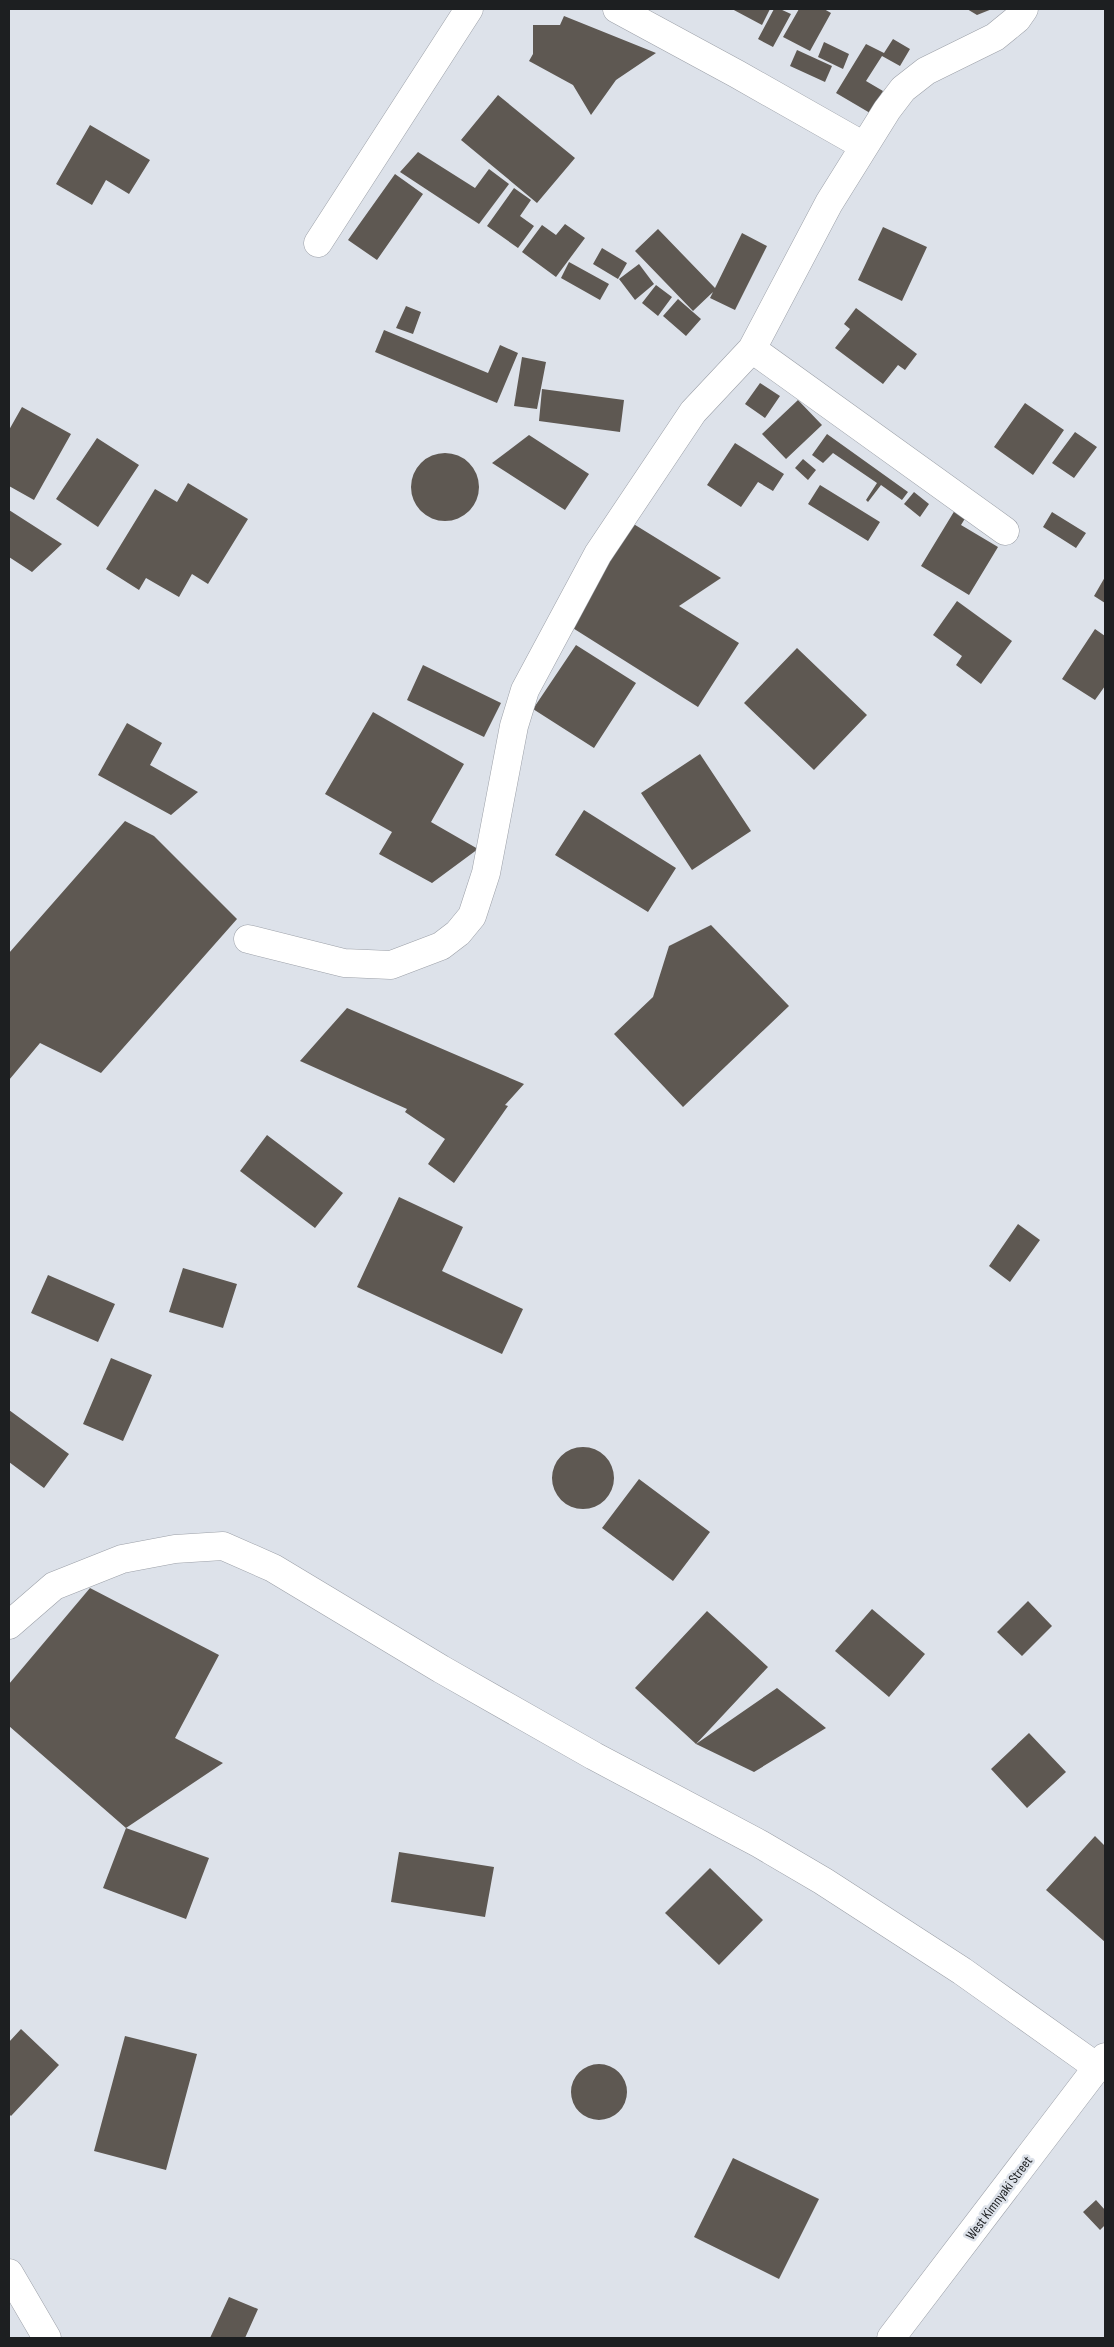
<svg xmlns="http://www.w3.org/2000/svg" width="1114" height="2347" viewBox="0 0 1114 2347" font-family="'Sofia Sans Condensed',sans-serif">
  <rect width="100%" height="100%" fill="#dde2ea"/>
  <path fill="#5e5852" d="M 732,9 L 770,9 L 762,25 Z
    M 774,9 L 780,9 L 791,14 L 773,47 L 758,39 Z
    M 799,9 L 824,9 L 831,13 L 810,51 L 783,37 Z
    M 967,9 L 992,9 L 977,15 Z
    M 564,16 L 656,53 L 616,80 L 591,115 L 573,85 L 529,61 L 533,54 L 533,25 L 560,25 Z
    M 893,39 L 910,49 L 900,66 L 882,56 L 866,81 L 883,91 L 870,113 L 836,93 L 866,44 L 884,53 Z
    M 824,42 L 849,54 L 843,69 L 818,57 Z
    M 797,50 L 832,66 L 825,82 L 790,66 Z
    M 498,95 L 575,158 L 537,203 L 461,140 Z
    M 90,125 L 150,160 L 129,194 L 106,180 L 92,205 L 56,184 Z
    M 418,152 L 475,188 L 489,169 L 509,184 L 479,224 L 400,172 Z
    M 395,174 L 423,194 L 377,260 L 348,240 Z
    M 514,188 L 531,200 L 520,216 L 534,226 L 518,248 L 487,226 Z
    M 565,224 L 585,238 L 556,277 L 522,252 L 542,225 L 556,235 Z
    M 883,227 L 927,247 L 902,301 L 858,280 Z
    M 658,229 L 715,288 L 742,233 L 767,246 L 735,310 L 710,298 L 713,292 L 693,311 L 635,251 Z
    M 602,248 L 627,263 L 618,279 L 593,264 Z
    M 569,262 L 609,284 L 600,300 L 561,278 Z
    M 639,264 L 654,284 L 635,300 L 619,279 Z
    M 656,285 L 672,297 L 658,316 L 642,303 Z
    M 678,299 L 701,319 L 686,336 L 663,316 Z
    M 406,306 L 421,312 L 413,334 L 396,328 Z
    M 856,308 L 917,354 L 905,370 L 898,365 L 883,384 L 835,348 L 850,329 L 844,324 Z
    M 384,330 L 488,373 L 500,345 L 518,353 L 497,403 L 375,352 Z
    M 522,357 L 546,362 L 537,409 L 514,406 Z
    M 760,383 L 780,396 L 765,418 L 745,404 Z
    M 542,389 L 624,400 L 620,432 L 539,421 Z
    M 798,400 L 822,425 L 786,459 L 762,434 Z
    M 1025,403 L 1064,430 L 1033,475 L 994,447 Z
    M 22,407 L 71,434 L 34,500 L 9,486 L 9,430 Z
    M 1075,432 L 1097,447 L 1074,478 L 1052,463 Z
    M 827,434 L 908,492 L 902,500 L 881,485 L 868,502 L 866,500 L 877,483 L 833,453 L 823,463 L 812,455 Z
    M 529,435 L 589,474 L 565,510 L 492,463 Z
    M 97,438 L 139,465 L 98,527 L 56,499 Z
    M 735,443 L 784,474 L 773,491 L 758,482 L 741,507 L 707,485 Z
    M411 487a34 34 0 1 1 68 0a34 34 0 1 1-68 0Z
    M 803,459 L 816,470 L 808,480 L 795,468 Z
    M 188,483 L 248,519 L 208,584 L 192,574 L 179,597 L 146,578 L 139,590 L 106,569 L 155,489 L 177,502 Z
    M 820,485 L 880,522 L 868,541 L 808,504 Z
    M 914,492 L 929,504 L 920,517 L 904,504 Z
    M 958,505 L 969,512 L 961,525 L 998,547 L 969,595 L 921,566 Z
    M 9,510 L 62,544 L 32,572 L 9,557 Z
    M 1052,512 L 1086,533 L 1076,548 L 1043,527 Z
    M 632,523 L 721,578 L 679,606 L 739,643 L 698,707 L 568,625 Z
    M 1105,577 L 1105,603 L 1094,596 Z
    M 957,601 L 1012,641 L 981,684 L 956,665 L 962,656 L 933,635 Z
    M 1095,629 L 1105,636 L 1105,686 L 1095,700 L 1062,679 Z
    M 576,645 L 636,683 L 594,748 L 533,709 Z
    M 797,648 L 867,715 L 814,770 L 744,703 Z
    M 423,665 L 501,703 L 484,737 L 407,700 Z
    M 373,712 L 464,764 L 431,822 L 478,849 L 432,883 L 379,854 L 392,832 L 325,794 Z
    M 127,723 L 162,743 L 150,765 L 198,792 L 171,815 L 98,775 Z
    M 700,754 L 751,831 L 692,870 L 641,793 Z
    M 584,810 L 676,868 L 648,912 L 555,855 Z
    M 125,821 L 154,836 L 237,919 L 101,1073 L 40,1043 L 9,1080 L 9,953 Z
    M 711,925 L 789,1006 L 683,1107 L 614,1034 L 653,997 L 669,946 Z
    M 347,1008 L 524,1084 L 505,1105 L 508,1106 L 454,1183 L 428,1164 L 445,1139 L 405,1112 L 407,1109 L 300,1061 Z
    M 267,1135 L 343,1193 L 315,1228 L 240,1171 Z
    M 399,1197 L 463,1227 L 442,1271 L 523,1309 L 502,1354 L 357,1287 Z
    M 1018,1224 L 1040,1240 L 1010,1282 L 989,1266 Z
    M 183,1268 L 237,1284 L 223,1328 L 169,1312 Z
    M 48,1275 L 115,1304 L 98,1342 L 31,1313 Z
    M 111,1358 L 152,1375 L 123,1441 L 83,1424 Z
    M 9,1410 L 69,1454 L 44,1488 L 9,1462 Z
    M552 1478a31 31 0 1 1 62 0a31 31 0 1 1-62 0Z
    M 639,1479 L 710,1532 L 673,1581 L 602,1528 Z
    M 90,1588 L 219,1655 L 175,1738 L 223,1763 L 126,1828 L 9,1726 L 9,1684 Z
    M 1028,1601 L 1052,1626 L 1022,1656 L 997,1632 Z
    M 872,1609 L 925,1654 L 889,1697 L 835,1651 Z
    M 707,1611 L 768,1667 L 696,1744 L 635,1688 Z
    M 777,1688 L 826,1728 L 754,1772 L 696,1744 Z
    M 1029,1733 L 1066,1772 L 1027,1808 L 991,1769 Z
    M 126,1828 L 209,1858 L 186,1919 L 103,1888 Z
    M 1095,1836 L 1105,1846 L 1105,1942 L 1046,1890 Z
    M 399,1852 L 494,1867 L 485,1917 L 391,1902 Z
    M 710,1868 L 763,1920 L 719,1965 L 665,1913 Z
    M 21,2029 L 59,2065 L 11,2116 L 9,2114 L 9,2042 Z
    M 125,2036 L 197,2054 L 166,2170 L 94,2151 Z
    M571 2092a28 28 0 1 1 56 0a28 28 0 1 1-56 0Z
    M 733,2158 L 819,2199 L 779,2279 L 694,2237 Z
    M 1096,2200 L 1105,2210 L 1105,2225 L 1100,2230 L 1083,2212 Z
    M 229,2297 L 258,2309 L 245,2338 L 210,2338 Z"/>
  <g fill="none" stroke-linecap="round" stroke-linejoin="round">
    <g stroke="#9ca0a8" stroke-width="29">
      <path id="minor" d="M 617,9 L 737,74 L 864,146
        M 318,243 L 469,9
        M 752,349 L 1005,531
        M 248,939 L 344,963 L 391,965 L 441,946 L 458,933 L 472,916 L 486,873 L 514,726 L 525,690 L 598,554 L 693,412 L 752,349 L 829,203 L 887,110 L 903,89 L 926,71 L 995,37 L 1017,19 L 1024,9
        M 9,1625 L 54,1586 L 122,1559 L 175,1549 L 223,1546 L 273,1568 L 441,1669 L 594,1756 L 760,1844 L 823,1881 L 962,1971 L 1097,2067
        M 9,2273 L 47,2338
        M 891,2338 L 1105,2057"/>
    </g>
    <use href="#minor" stroke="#fff" stroke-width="28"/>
  </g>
  <g text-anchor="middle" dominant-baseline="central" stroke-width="5" stroke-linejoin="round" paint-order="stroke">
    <g font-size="14" fill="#1d1f21" stroke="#dde2ea">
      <text transform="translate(999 2198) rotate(-53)">West Kimnyaki Street</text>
    </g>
  </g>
  <rect width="1114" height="2347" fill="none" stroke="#1d1f21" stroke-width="20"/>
</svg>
